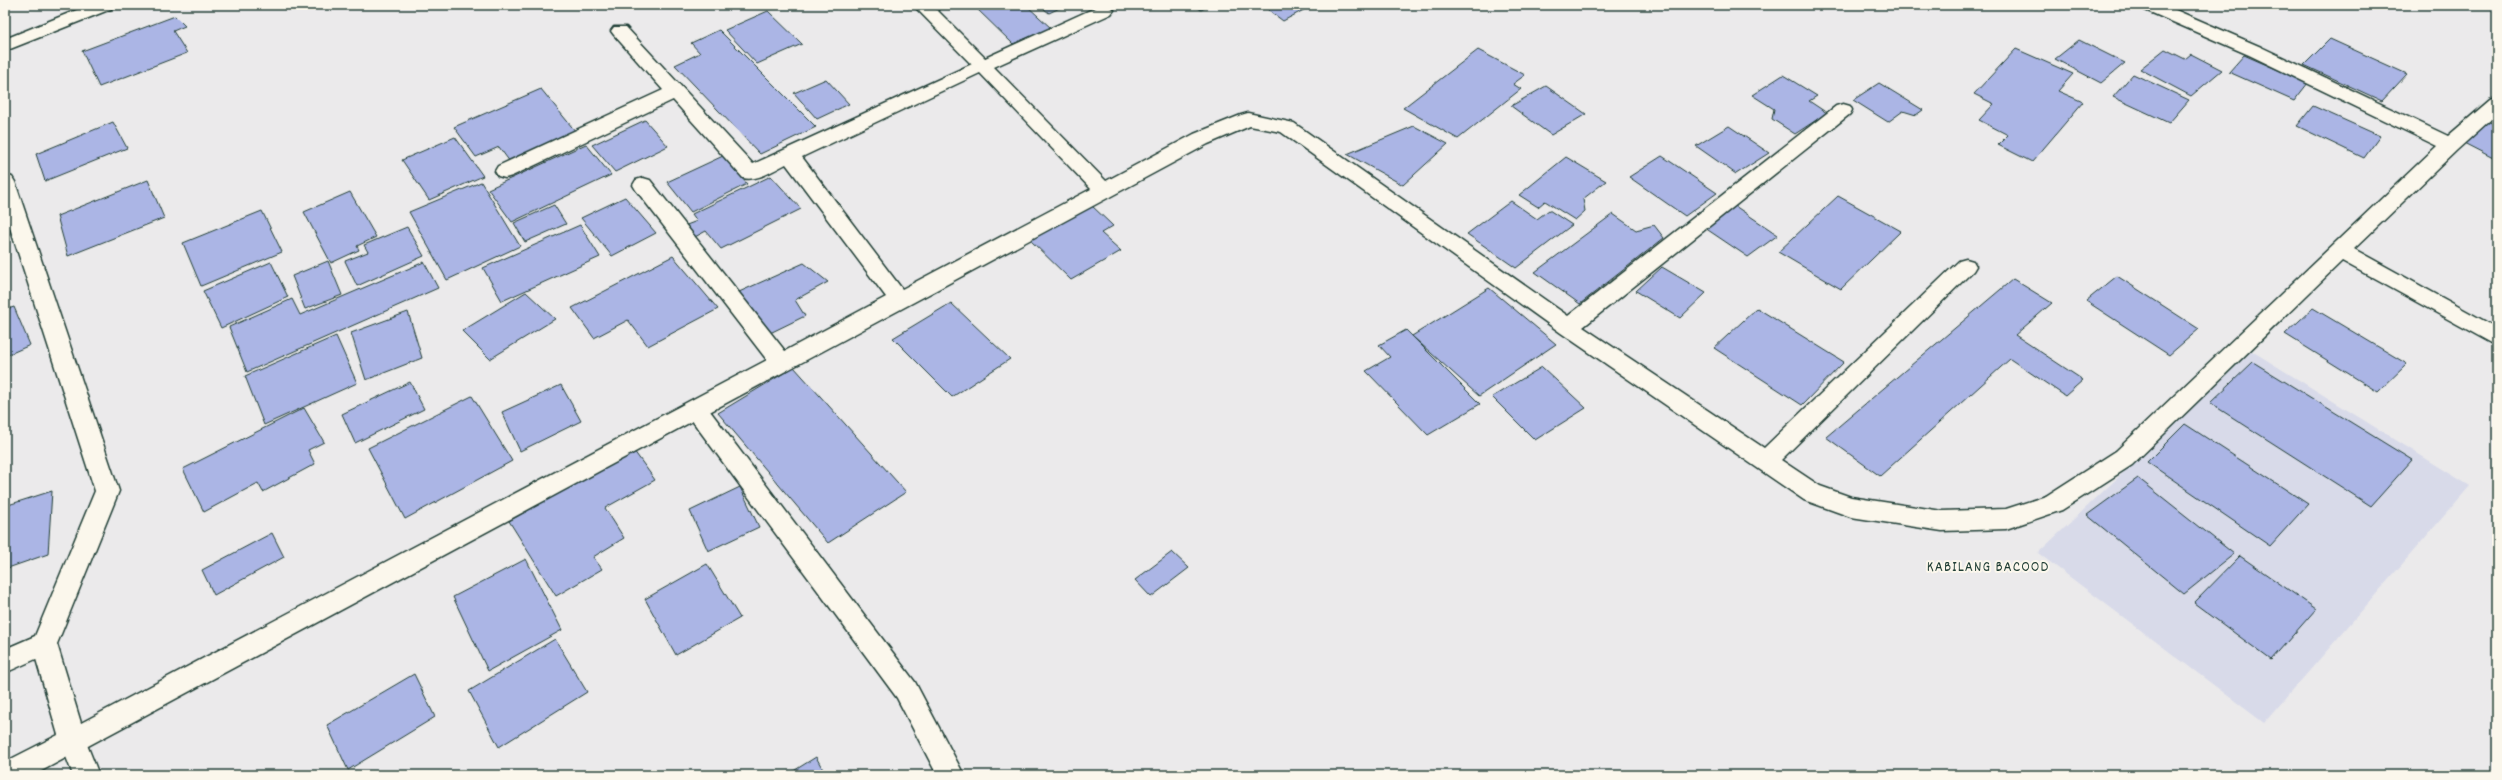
<svg xmlns="http://www.w3.org/2000/svg" width="2502" height="780" viewBox="0 0 2502 780" font-family="Dekko,sans-serif">
  <rect width="100%" height="100%" fill="#ebeaeb"/>
  <filter id="ink" filterUnits="userSpaceOnUse"><feTurbulence type="fractalNoise" baseFrequency=".025" numOctaves="2"/><feDisplacementMap in="SourceGraphic" scale="8" xChannelSelector="R" yChannelSelector="G"/><feConvolveMatrix kernelMatrix="1 2 1 2 8 2 1 2 1" color-interpolation-filters="sRGB"/></filter>
  <g filter="url(#ink)">
    <path fill="#d8dae9" d="M 2252,351 L 2470,486 L 2264,723 L 2038,553 Z"/>
    <path fill="#abb5e5" stroke="#1f3d34" d="M 977,5 L 1026,5 L 1051,28 L 1013,44 L 974,6 Z
      M 1039,5 L 1066,5 L 1049,13 Z
      M 1194,5 L 1211,5 L 1201,10 Z
      M 1262,5 L 1313,5 L 1283,21 Z
      M 768,11 L 802,44 L 757,64 L 725,30 Z
      M 175,16 L 185,26 L 173,31 L 187,53 L 99,87 L 82,51 Z
      M 719,30 L 816,127 L 760,154 L 675,65 L 700,53 L 691,43 Z
      M 2330,39 L 2407,74 L 2382,101 L 2304,65 Z
      M 2079,40 L 2125,63 L 2101,83 L 2055,59 Z
      M 2016,49 L 2073,74 L 2058,91 L 2083,102 L 2032,162 L 1998,145 L 2008,135 L 1979,120 L 1994,104 L 1974,94 Z
      M 2165,49 L 2185,59 L 2191,54 L 2222,70 L 2191,96 L 2140,69 Z
      M 1478,50 L 1525,75 L 1513,84 L 1521,89 L 1458,139 L 1403,108 Z
      M 2244,55 L 2308,83 L 2294,101 L 2229,72 Z
      M 2133,74 L 2189,100 L 2169,123 L 2113,97 Z
      M 1783,75 L 1817,96 L 1809,101 L 1827,113 L 1795,134 L 1772,119 L 1774,109 L 1752,95 Z
      M 826,79 L 849,104 L 817,119 L 794,93 Z
      M 1879,83 L 1923,110 L 1916,115 L 1903,111 L 1888,122 L 1853,100 Z
      M 1546,86 L 1586,114 L 1551,135 L 1511,106 Z
      M 541,89 L 576,132 L 510,162 L 499,147 L 476,157 L 454,127 Z
      M 2313,106 L 2380,136 L 2364,158 L 2297,126 Z
      M 645,120 L 668,146 L 615,172 L 592,145 Z
      M 2486,120 L 2497,126 L 2497,160 L 2460,141 Z
      M 113,122 L 127,148 L 45,181 L 36,154 Z
      M 1414,126 L 1448,144 L 1403,185 L 1347,154 Z
      M 1729,126 L 1769,153 L 1736,174 L 1696,146 Z
      M 455,137 L 483,176 L 429,200 L 402,160 Z
      M 586,144 L 611,175 L 512,222 L 488,189 Z
      M 723,156 L 747,184 L 691,212 L 667,182 Z
      M 1662,156 L 1717,193 L 1685,216 L 1629,177 Z
      M 1566,157 L 1606,181 L 1583,199 L 1585,211 L 1575,220 L 1545,201 L 1538,207 L 1519,195 Z
      M 771,176 L 801,209 L 721,249 L 706,231 L 693,238 L 684,226 L 697,221 L 692,214 Z
      M 148,180 L 164,218 L 68,256 L 57,216 Z
      M 481,182 L 520,246 L 447,280 L 409,212 Z
      M 350,192 L 376,237 L 357,246 L 359,250 L 331,263 L 304,212 Z
      M 1838,196 L 1901,231 L 1841,289 L 1778,252 Z
      M 625,197 L 656,233 L 612,256 L 581,218 Z
      M 1511,201 L 1537,219 L 1549,210 L 1572,225 L 1516,268 L 1467,234 Z
      M 1090,204 L 1113,226 L 1101,233 L 1121,251 L 1071,280 L 1028,238 Z
      M 554,205 L 566,224 L 525,242 L 514,223 Z
      M 1735,206 L 1778,235 L 1748,257 L 1705,228 Z
      M 262,211 L 282,252 L 201,286 L 183,243 Z
      M 1613,214 L 1636,230 L 1654,225 L 1664,238 L 1580,304 L 1535,272 Z
      M 580,225 L 600,257 L 502,301 L 483,268 Z
      M 407,227 L 424,256 L 357,286 L 345,261 L 368,252 L 364,245 Z
      M 673,256 L 718,309 L 648,346 L 628,320 L 594,338 L 572,308 Z
      M 328,261 L 342,295 L 305,309 L 292,276 Z
      M 271,262 L 288,297 L 221,328 L 203,291 Z
      M 424,262 L 438,288 L 247,372 L 229,327 L 292,299 L 300,315 Z
      M 804,263 L 828,282 L 795,300 L 805,316 L 768,334 L 739,292 Z
      M 1662,267 L 1706,293 L 1680,318 L 1636,291 Z
      M 2117,276 L 2199,329 L 2169,355 L 2086,301 Z
      M 2013,279 L 2052,303 L 2015,335 L 2083,380 L 2065,396 L 2010,359 L 1880,476 L 1826,437 Z
      M 1489,288 L 1556,344 L 1479,396 L 1412,336 Z
      M 526,292 L 555,319 L 490,359 L 462,331 Z
      M 951,303 L 1010,359 L 952,397 L 893,338 Z
      M 14,307 L 30,345 L 5,356 L 5,310 Z
      M 1757,308 L 1844,362 L 1802,405 L 1714,348 Z
      M 2313,308 L 2407,364 L 2378,392 L 2285,334 Z
      M 408,312 L 422,358 L 366,380 L 351,333 Z
      M 1406,330 L 1480,404 L 1428,435 L 1366,371 L 1390,357 L 1379,345 Z
      M 336,336 L 357,383 L 264,425 L 245,376 Z
      M 2253,362 L 2412,460 L 2371,506 L 2210,403 Z
      M 794,367 L 906,492 L 828,543 L 718,413 Z
      M 1542,367 L 1586,408 L 1535,440 L 1492,397 Z
      M 410,382 L 424,409 L 355,443 L 342,414 Z
      M 561,385 L 581,421 L 520,451 L 502,412 Z
      M 472,396 L 512,461 L 405,519 L 368,448 Z
      M 304,408 L 324,442 L 308,450 L 315,464 L 263,492 L 258,483 L 204,512 L 183,469 Z
      M 2185,424 L 2308,504 L 2270,546 L 2147,462 Z
      M 634,451 L 655,480 L 605,508 L 624,538 L 593,557 L 602,569 L 556,596 L 509,521 Z
      M 2138,478 L 2234,554 L 2184,594 L 2087,515 Z
      M 740,487 L 759,527 L 708,551 L 690,511 Z
      M 52,491 L 48,554 L 5,569 L 5,506 Z
      M 272,533 L 284,557 L 214,595 L 202,570 Z
      M 1172,552 L 1189,568 L 1151,597 L 1135,580 Z
      M 2240,556 L 2316,609 L 2271,660 L 2194,603 Z
      M 526,559 L 562,630 L 488,671 L 453,597 Z
      M 707,564 L 740,618 L 676,655 L 645,599 Z
      M 555,639 L 587,692 L 499,747 L 469,691 Z
      M 414,674 L 435,717 L 348,770 L 327,725 Z
      M 816,757 L 826,775 L 787,775 Z"/>
    <g fill="none" stroke-linecap="round" stroke-linejoin="round">
      <g stroke="#1f3d34" stroke-width="3">
        <path id="service" d="M 913,5 L 932,5 L 988,61 L 991,65 L 988,69 L 976,69 Z
          M 696,400 L 704,403 L 915,682 L 964,775 L 937,775 L 897,698 L 688,415 L 685,409 L 688,403 Z
          M 73,729 L 82,732 L 99,775 L 73,775 L 60,741 L 64,732 Z"/>
      </g>
      <g stroke="#1f3d34" stroke-width="3">
        <path id="minor" d="M 89,5 L 114,5 L 111,9 L 5,51 L 5,39 Z
          M 1106,5 L 1114,10 L 1111,14 L 994,67 L 1106,181 L 1194,134 L 1241,115 L 1248,113 L 1294,123 L 1568,316 L 1836,106 L 1843,104 L 1850,106 L 1852,110 L 1850,114 L 1583,327 L 1764,448 L 1959,261 L 1966,259 L 1973,261 L 1976,266 L 1973,271 L 1781,460 L 1820,486 L 1851,497 L 1942,511 L 2006,509 L 2046,496 L 2116,451 L 2437,146 L 2249,55 L 2143,9 L 2140,5 L 2164,5 L 2261,47 L 2448,136 L 2490,100 L 2497,98 L 2497,114 L 2457,150 L 2354,249 L 2497,328 L 2497,346 L 2342,261 L 2132,465 L 2062,510 L 2006,529 L 1942,531 L 1851,517 L 1804,500 L 1561,333 L 1281,132 L 1250,126 L 1208,144 L 34,775 L 5,775 L 5,762 L 58,735 L 36,659 L 5,673 L 5,649 L 35,636 L 95,491 L 5,212 L 5,175 L 12,177 L 15,182 L 119,491 L 57,644 L 81,723 L 767,360 L 636,190 L 633,185 L 636,180 L 643,178 L 650,180 L 785,351 L 886,297 L 786,164 C 774,170 757,182 743,178 L 673,100 L 512,176 L 505,178 L 498,176 L 495,171 L 498,166 L 663,90 L 614,35 L 611,31 L 614,27 L 626,27 L 753,164 L 1099,6 ZM 980,73 L 1091,189 L 902,289 L 802,157 Z"/>
      </g>
      <use href="#service" fill="#fbf7ec" fill-rule="evenodd"/>
      <use href="#minor" fill="#fbf7ec" fill-rule="evenodd"/>
    </g>
  </g>
  <g text-anchor="middle" dominant-baseline="central" stroke-width="4" stroke-linejoin="round" paint-order="stroke">
    <g font-size="15" letter-spacing="1" fill="#1f3d34" stroke="#fbf7ec">
      <text x="1988" y="568">KABILANG BACOOD</text>
    </g>
  </g>
  <rect width="2502" height="780" fill="none" stroke="#fbf7ec" stroke-width="20"/>
  <rect x="10" y="10" width="2482" height="760" fill="none" stroke="#1f3d34" stroke-width="1.5" filter="url(#ink)"/>
</svg>
